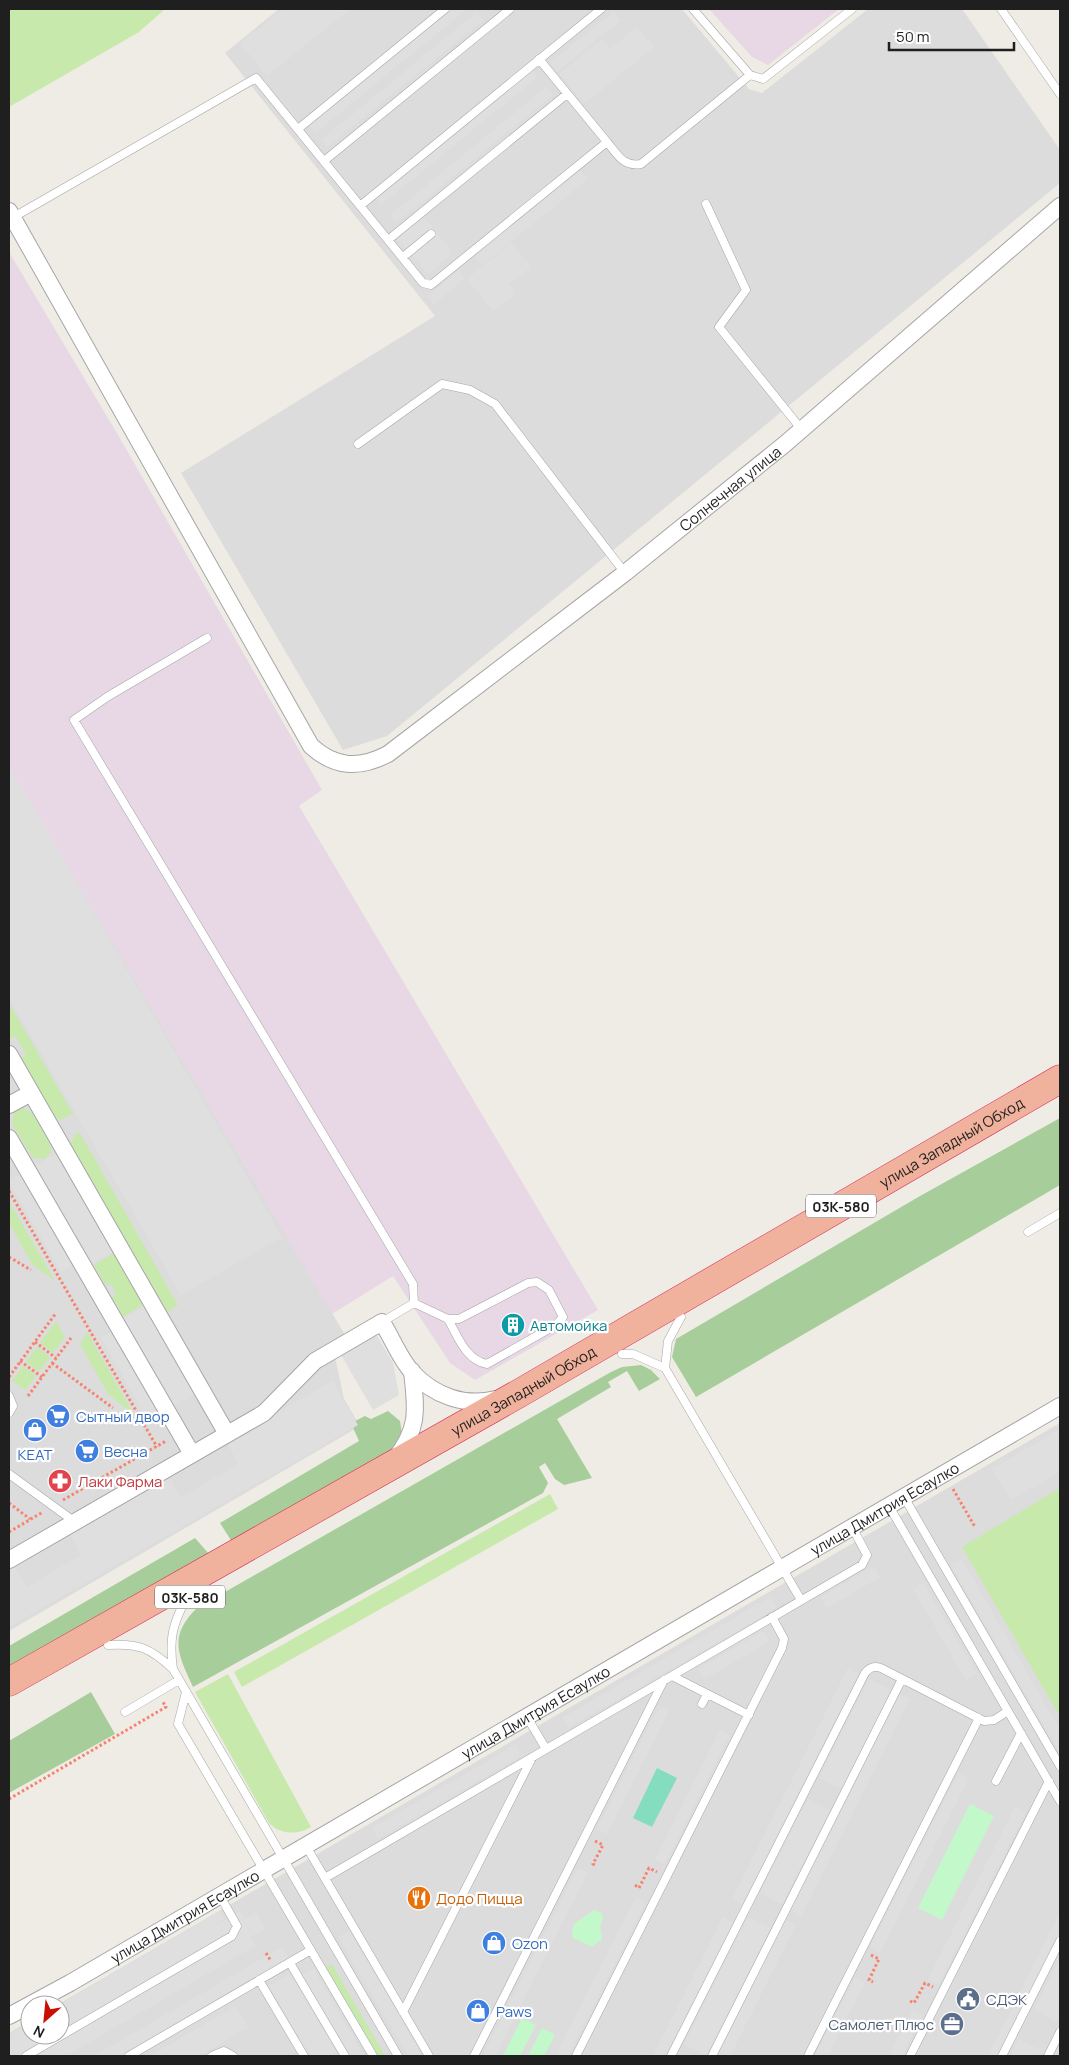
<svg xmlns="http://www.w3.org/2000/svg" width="1069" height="2065" viewBox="0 0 1069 2065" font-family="Manrope,sans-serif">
  <rect width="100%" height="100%" fill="#efece5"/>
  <path fill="#dddcdc" d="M 279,9 L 682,9 L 749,89 L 762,93 L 868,9 L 962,9 L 1060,150 L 1060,183 L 387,736 L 343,750 L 181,473 L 435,316 L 225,53 Z
    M 9,767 L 351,1345 L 335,1357 L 344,1399 L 360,1426 L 9,1631 Z
    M 1060,1423 L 1060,2056 L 9,2056 L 9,2033 L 30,2021 L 30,2035 L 60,2035 L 60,2005 L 57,2005 Z"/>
  <path fill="#e8d7e4" d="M 709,9 L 839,9 L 768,65 L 752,57 Z
    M 9,252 L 118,435 L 322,790 L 299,806 L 598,1310 L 475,1380 L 450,1363 L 393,1276 L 332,1314 L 9,767 Z"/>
  <path fill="#c7e9ac" d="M 9,9 L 165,9 L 139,32 L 9,107 Z
    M 9,1003 L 73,1114 L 60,1120 L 53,1115 L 20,1059 L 26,1055 L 16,1037 L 9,1039 Z
    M 23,1108 C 35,1110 53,1140 51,1152 L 45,1159 L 33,1158 L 12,1124 L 14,1112 Z
    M 77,1133 L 80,1133 L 178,1305 L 164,1314 L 70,1146 L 73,1138 Z
    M 9,1201 L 55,1281 L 33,1265 L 9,1223 Z
    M 114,1253 L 143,1305 L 123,1317 L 112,1297 L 116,1294 L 110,1283 L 106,1286 L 94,1265 Z
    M 56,1321 L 65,1337 L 53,1353 L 40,1343 Z
    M 87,1332 L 135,1416 L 108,1394 L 80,1344 Z
    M 37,1347 L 50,1357 L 39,1372 L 26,1362 Z
    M 23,1366 L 36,1376 L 25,1390 L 12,1381 Z
    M 1060,1488 L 1060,1717 L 962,1547 Z
    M 550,1494 L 558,1509 L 242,1687 L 234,1672 Z
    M 228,1674 L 311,1827 C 297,1835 281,1835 269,1823 L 195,1692 Z
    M 332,1964 L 385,2056 L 378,2056 L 326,1967 Z"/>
  <path fill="#a7ce9a" d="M 1060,1118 L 1060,1185 L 696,1397 L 672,1357 L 676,1339 L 920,1196 Z
    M 641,1365 L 651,1370 L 660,1379 L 639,1391 L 627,1371 L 608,1382 L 611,1387 L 557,1419 L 592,1478 L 564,1485 L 555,1479 L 545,1463 L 539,1467 L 548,1483 L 543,1493 L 193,1687 C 178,1655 168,1636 197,1608 L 611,1372 L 622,1367 Z
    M 388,1411 L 400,1421 L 402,1434 L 386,1459 L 234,1545 L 220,1523 L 359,1441 L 351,1423 L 365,1416 L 371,1419 Z
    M 195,1538 L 209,1554 L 9,1671 L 9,1646 Z
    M 91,1692 L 115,1734 L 9,1793 L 9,1741 Z"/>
  <path fill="#c3f8ca" d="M 970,1804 L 994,1816 L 942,1920 L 918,1908 Z
    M 594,1910 L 602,1913 L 603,1917 L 600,1927 L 602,1939 L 592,1947 L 573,1938 L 572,1933 L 574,1924 Z
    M 522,2018 L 536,2025 L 520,2056 L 503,2056 Z
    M 542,2028 L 555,2035 L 544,2056 L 528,2056 Z"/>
  <path fill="#84ddbf" d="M 657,1768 L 677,1778 L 652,1827 L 633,1818 Z"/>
  <path fill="#dfdfdf" d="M 283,9 L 350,9 L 267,76 L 240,43 Z
    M 452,9 L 467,9 L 315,133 L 309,125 Z
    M 614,11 L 621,20 L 557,72 L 550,63 Z
    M 477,12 L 484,20 L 327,147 L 321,140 Z
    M 637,27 L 654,47 L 584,104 L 559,74 L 602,39 L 610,49 Z
    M 532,69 L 538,77 L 381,205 L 375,197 Z
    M 546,87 L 553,95 L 396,223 L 390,215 Z
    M 580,170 L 588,179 L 482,265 L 475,257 Z
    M 422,215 L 453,253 L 428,274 L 396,236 Z
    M 511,243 L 531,267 L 509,284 L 516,293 L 493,311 L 467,279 Z
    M 459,270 L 466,278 L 434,304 L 427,296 Z
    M 9,767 L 282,1237 L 181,1295 L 9,998 Z
    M 57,1153 L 114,1251 L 92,1264 L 35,1166 Z
    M 20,1173 L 73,1265 L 61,1272 L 9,1181 Z
    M 145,1306 L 196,1393 L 174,1406 L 123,1319 Z
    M 112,1331 L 160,1413 L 148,1420 L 101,1338 Z
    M 376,1334 L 393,1363 L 399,1395 L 373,1410 L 341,1355 Z
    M 332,1381 L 358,1425 L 9,1627 L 9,1567 L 14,1565 L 27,1587 L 81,1555 L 69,1533 L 168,1475 L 181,1497 L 239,1464 L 226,1442 Z
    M 1060,1429 L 1060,1472 L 1011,1500 L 992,1469 Z
    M 962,1559 L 1060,1730 L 1060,1753 L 951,1565 Z
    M 874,1566 L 880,1577 L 827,1608 L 821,1597 Z
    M 923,1583 L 977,1674 L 966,1680 L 913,1589 Z
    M 770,1597 L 776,1608 L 568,1728 L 562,1718 Z
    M 764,1631 L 770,1641 L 705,1679 L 698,1669 Z
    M 848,1668 L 858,1674 L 742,1904 L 732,1899 Z
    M 869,1679 L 891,1690 L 841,1789 L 819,1778 Z
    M 900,1694 L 910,1699 L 801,1916 L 791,1910 Z
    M 659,1706 L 669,1711 L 607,1834 L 597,1829 Z
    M 720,1730 L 730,1735 L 665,1864 L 655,1859 Z
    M 515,1745 L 521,1756 L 378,1839 L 372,1828 Z
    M 959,1773 L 969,1778 L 880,1953 L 870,1947 Z
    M 808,1799 L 830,1810 L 782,1904 L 760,1893 Z
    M 1015,1807 L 1025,1813 L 938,1984 L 928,1979 Z
    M 578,1868 L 588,1872 L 495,2056 L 486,2056 L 483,2055 Z
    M 636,1897 L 646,1902 L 568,2056 L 555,2056 Z
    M 240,1911 L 245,1919 L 256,1912 L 266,1928 L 250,1937 L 255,1946 L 66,2056 L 9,2056 L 9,2035 L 30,2022 L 30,2035 L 60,2035 L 59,2005 L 219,1912 L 224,1919 L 106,1988 Z
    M 1060,1912 L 1060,1932 L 998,2056 L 988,2056 Z
    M 723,1917 L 733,1923 L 665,2056 L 653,2056 Z
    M 748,1917 L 771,1928 L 706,2055 L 684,2044 Z
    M 786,1920 L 796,1925 L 730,2056 L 717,2056 Z
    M 349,1931 L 423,2056 L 408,2056 L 338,1937 Z
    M 282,1947 L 289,1957 L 119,2056 L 94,2056 Z
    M 1060,1958 L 1060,2013 L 1056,2021 L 1034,2010 Z
    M 313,1968 L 364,2056 L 350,2056 L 302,1975 Z
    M 290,1974 L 339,2056 L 310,2056 L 269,1986 Z
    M 855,1977 L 865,1982 L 828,2056 L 815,2056 Z
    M 236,2006 L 248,2027 L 199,2056 L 150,2056 Z
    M 912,2011 L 922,2015 L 902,2056 L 889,2056 Z
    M 1019,2039 L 1041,2050 L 1038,2056 L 1010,2056 Z"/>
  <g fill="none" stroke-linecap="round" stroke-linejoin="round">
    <g stroke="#a6a6a6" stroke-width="9">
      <path id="service" d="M 693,9 L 750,75 L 763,79 L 852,9
        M 1001,9 L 1060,94
        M 539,59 L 607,142
        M 298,129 L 445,9
        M 324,161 L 510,9
        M 706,204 L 746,290 L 719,327 L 802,430
        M 360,206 L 601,9
        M 12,218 L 256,78 L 423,283 L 431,285 L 607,142 C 618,155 623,167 641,164 L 750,75
        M 388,240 L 567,94
        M 403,257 L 431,234
        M 358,444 L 442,384 L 470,390 L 495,404 L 625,573
        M 207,638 L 107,697 L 74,720 L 413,1284 L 414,1303 L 382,1322
        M 1028,1232 L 1060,1213
        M 414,1303 L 448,1319 L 459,1319 L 528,1283 L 537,1282 L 549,1290 L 563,1317 L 556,1325 L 487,1364 C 466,1360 458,1337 448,1319
        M 622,1354 L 633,1354 L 665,1368 L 801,1600
        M 665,1368 L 668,1341 L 681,1317
        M 9,1396 L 13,1406 L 9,1413
        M 9,1474 L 75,1522
        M 904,1497 L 1060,1766
        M 889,1506 L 1060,1801
        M 108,1645 C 139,1643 150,1648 173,1669 L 398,2056
        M 173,1669 C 169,1640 172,1625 186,1599
        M 672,1676 L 749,1715
        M 186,1692 L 178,1724 L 373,2056
        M 702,1704 L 707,1694
        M 125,1712 L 179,1680
        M 527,1717 L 546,1749
        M 996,1781 L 1021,1733
        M 306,1846 L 429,2056
        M 325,1878 L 862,1565 L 867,1555 L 852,1527
        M 290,1963 L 345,2056
        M 259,1980 L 304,2056
        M 403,2012 L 532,1758
        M 26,2056 L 232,1936 L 237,1926 L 220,1896
        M 129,2056 L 311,1950
        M 212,2056 L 224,2051 L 233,2056
        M 474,2056 L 664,1680
        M 576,2056 L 782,1648 L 784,1639 L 772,1617
        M 671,2056 L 865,1673 C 870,1667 874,1666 881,1668 L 984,1721 L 994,1720 L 1008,1711
        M 712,2056 L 902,1679
        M 808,2056 L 979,1718
        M 910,2056 L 1049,1781
        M 1002,2056 L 1060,1941
        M 1048,2056 L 1060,2032"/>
    </g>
    <g stroke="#a6a6a6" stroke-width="18">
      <g id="minor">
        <path id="s1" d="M 9,211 L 311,746 C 335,768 359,769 388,754 L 625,573 L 785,444 L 1060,206"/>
        <path d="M 9,1054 L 227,1434"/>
        <path d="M 9,1105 L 31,1093"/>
        <path d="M 9,1138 L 192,1454"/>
        <path d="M 395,1459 C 420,1427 416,1409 412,1371"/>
        <path d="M 9,1560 L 264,1413 L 315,1361 L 382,1322 C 392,1338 400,1359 412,1372 C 434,1396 465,1407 496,1399"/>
        <path id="s2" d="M 9,2016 L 70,1983 L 1060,1406"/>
      </g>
    </g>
    <g stroke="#d8275b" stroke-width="29">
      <g id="trunk">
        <path id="s3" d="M 9,1682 L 518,1394 L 1060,1079"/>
      </g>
    </g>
    <path stroke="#f7836e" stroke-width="3" stroke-dasharray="2.5 2.5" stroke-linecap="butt" d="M 9,1191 L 157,1447
      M 9,1257 L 31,1270
      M 35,1342 L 56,1358
      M 20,1361 L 42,1377
      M 52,1363 L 113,1408
      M 9,1377 L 56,1313
      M 28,1396 L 71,1338
      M 953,1489 L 975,1527
      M 63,1500 L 166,1441
      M 9,1503 L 30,1519
      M 9,1532 L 43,1512
      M 9,1799 L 166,1707 L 163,1702
      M 595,1841 L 603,1845 L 593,1864 L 597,1866
      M 635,1885 L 639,1888 L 649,1868 L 657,1872
      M 266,1953 L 271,1961
      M 871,1955 L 879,1959 L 869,1980 L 873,1982
      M 910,2001 L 914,2003 L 925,1983 L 933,1987"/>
    <use href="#service" stroke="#fff" stroke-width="8"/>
    <use href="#minor" stroke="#fff" stroke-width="16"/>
    <use href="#trunk" stroke="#f0b29c" stroke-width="28"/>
  </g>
  <defs>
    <g id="building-disc" transform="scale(1.25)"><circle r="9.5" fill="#0f9aa8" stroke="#fff"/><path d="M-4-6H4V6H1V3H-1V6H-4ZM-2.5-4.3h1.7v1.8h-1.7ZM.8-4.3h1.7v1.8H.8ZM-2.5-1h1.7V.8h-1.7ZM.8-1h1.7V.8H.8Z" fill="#fff"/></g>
    <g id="supermarket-disc" transform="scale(1.25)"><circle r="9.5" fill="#3f7fe0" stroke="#fff"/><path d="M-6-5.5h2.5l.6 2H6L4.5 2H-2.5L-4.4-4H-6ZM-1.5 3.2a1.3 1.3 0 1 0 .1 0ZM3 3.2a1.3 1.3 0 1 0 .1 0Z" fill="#fff"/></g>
    <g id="shop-disc" transform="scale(1.25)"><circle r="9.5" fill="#3f7fe0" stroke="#fff"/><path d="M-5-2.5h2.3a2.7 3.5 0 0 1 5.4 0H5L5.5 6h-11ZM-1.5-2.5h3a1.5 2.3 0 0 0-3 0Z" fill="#fff"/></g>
    <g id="pharmacy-disc" transform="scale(1.25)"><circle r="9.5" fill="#e0444e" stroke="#fff"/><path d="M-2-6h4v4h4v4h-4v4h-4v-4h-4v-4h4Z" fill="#fff"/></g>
    <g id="restaurant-disc" transform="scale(1.25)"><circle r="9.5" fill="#e8710a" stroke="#fff"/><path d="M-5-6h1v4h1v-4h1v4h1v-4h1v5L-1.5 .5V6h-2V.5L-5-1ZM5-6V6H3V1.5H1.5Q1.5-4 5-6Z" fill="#fff"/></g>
    <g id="civic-disc" transform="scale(1.25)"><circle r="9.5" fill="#5c6f8a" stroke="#fff"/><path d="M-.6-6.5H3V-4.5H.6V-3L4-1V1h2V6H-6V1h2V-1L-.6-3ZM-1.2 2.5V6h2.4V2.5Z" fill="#fff"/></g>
    <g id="office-disc" transform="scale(1.25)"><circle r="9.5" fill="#5c6f8a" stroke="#fff"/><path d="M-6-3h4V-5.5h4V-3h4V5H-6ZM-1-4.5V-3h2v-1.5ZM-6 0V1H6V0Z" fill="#fff"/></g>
  </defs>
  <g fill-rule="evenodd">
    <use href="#building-disc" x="513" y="1325"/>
    <use href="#supermarket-disc" x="58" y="1416"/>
    <use href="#shop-disc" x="35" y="1430"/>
    <use href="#supermarket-disc" x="87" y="1451"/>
    <use href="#pharmacy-disc" x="60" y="1481"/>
    <use href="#restaurant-disc" x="419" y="1898"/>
    <use href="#shop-disc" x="494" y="1943"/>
    <use href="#civic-disc" x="968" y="1999"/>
    <use href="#shop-disc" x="478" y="2011"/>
    <use href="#office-disc" x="952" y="2024"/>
  </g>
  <g text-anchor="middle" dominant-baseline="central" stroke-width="4.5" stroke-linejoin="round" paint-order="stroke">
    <g fill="#fff" stroke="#626262" stroke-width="1">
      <rect x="806" y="1194.5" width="70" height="23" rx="4"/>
      <rect x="155" y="1585.5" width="70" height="23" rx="4"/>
    </g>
    <g font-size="14" font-weight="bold" fill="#1f1f1f">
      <text x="841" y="1206">03К-580</text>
      <text x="190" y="1597">03К-580</text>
    </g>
    <g font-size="15" fill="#1f1f1f" stroke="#fff">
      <text stroke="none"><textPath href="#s1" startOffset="1131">Солнечная улица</textPath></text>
      <text stroke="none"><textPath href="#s3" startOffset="1086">улица Западный Обход</textPath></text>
      <text stroke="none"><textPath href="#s3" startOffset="591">улица Западный Обход</textPath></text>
      <text stroke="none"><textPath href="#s2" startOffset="1012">улица Дмитрия Есаулко</textPath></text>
      <text stroke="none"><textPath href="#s2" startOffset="608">улица Дмитрия Есаулко</textPath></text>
      <text stroke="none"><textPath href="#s2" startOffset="202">улица Дмитрия Есаулко</textPath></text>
    </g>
    <g font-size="15" fill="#0d838f" stroke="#fff" text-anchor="start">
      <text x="530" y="1325">Автомойка</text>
    </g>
    <g font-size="15" fill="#366cbe" stroke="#fff" text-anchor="start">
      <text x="76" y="1416">Сытный двор</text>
      <text x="104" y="1451">Весна</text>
      <text x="35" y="1454" text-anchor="middle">КЕАТ</text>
      <text x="512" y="1943">Ozon</text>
      <text x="496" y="2011">Paws</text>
    </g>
    <g font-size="15" fill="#be3a42" stroke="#fff" text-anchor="start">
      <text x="78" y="1481">Лаки Фарма</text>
    </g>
    <g font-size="15" fill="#c56008" stroke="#fff" text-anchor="start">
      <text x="436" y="1898">Додо Пицца</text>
    </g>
    <g font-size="15" fill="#4e5e75" stroke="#fff" text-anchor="start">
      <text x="986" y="1999">СДЭК</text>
      <text x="934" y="2024" text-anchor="end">Самолет Плюс</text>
    </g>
  </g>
  <rect width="1069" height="2065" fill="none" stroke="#1f1f1f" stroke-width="20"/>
  <g transform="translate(45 2020) rotate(207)"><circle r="24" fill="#ffffff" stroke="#a5a5a5"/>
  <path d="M0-4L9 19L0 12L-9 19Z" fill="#ca0e04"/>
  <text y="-8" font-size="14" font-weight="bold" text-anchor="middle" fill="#1f1f1f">N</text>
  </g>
  <path d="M889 42v8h125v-8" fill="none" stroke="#1f1f1f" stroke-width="2.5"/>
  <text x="896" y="42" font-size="15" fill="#1f1f1f" stroke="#ffffff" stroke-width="4" paint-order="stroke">50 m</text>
</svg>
